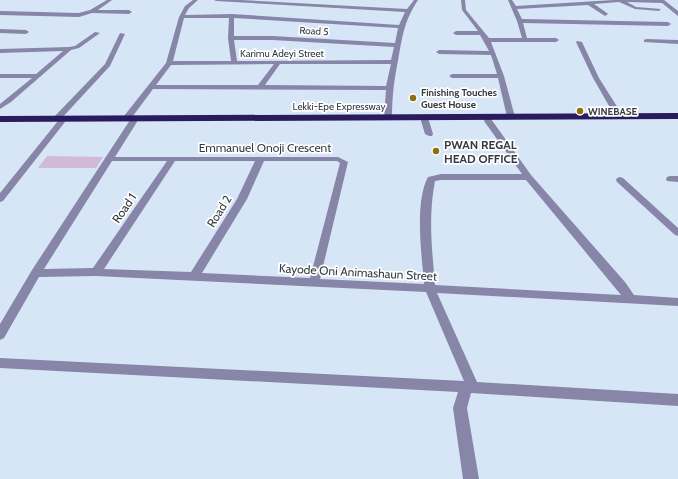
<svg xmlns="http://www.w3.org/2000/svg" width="678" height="479" viewBox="0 0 678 479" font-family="Cabin,sans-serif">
  <rect width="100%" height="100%" fill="#d7e6f7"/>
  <path fill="#d1b9d9" d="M 47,156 L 103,157 L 96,168 L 38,168 Z"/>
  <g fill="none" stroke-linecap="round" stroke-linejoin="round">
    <path fill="#8786a8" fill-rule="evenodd" d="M 107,0 L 112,0 L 98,10 L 129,10 L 132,12 L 129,14 L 92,13 L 79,17 L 0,15 L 0,11 L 79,13 L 90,10 Z
      M 193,0 L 198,0 L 189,8 L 185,15 L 232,14 L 399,25 L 405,12 L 216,1 L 214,0 L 241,0 L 407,9 L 414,0 L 418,0 C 404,21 402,38 398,61 C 394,80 392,97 392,117 L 388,119 L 384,117 L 386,90 L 153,89 L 130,120 L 124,120 L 124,116 L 166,63 L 179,17 L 185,6 ZM 184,18 L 229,18 L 228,38 L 231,61 L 173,61 ZM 234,18 L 398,28 L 395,43 L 272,36 L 234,36 ZM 234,40 L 272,40 L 394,47 L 391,60 L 237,61 ZM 274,64 L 258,85 L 156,85 L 171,65 ZM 280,64 L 391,64 L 386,86 L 265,85 Z
      M 461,0 L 465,0 L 466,10 L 489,38 L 522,38 L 517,21 L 508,0 L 512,0 L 516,6 L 613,0 L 664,0 L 678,11 L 678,16 L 662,3 L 627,2 L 636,7 L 661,9 L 659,11 L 635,9 L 619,2 L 594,4 L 607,13 L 608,14 L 605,16 L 588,5 L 517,9 L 522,19 L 668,22 L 671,24 L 668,26 L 523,23 L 527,38 L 556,38 L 559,40 L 556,42 L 491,42 L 504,76 L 515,117 L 511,119 L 507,117 L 498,78 L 452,78 L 449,76 L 452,74 L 497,74 L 491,55 L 439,54 L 436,52 L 439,50 L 489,51 L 480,35 L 456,35 L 453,33 L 456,31 L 478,31 L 462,10 Z
      M 0,29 L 26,30 L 29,32 L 26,34 L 0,33 Z
      M 95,32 L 100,33 L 79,48 L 71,50 L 11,102 L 0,109 L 0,104 L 32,78 L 0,78 L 0,74 L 36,74 L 63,51 L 0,53 L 0,49 L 69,47 L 75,46 Z
      M 120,33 L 125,34 L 110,66 L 60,120 L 65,122 L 3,201 L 0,202 L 0,193 L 58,121 L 54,121 L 54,117 L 105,64 Z
      M 646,39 L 678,40 L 678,44 L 644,42 L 644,40 Z
      M 577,41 L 582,42 L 599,78 L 623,116 L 622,118 L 616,118 L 593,78 L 576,42 Z
      M 422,119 L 428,119 L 429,121 L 433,134 L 432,136 L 429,136 L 425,134 L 421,121 Z
      M 485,119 L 491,119 L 531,175 L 625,282 L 634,295 L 678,298 L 678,306 L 437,293 L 477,382 L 678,394 L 678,406 L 471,393 L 467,408 L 479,479 L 463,479 L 453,408 L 458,392 L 0,368 L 0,358 L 464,381 L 426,292 L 96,276 L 39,277 L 4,338 L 0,340 L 0,324 L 32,270 L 130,120 L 136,120 L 137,122 L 115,157 L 338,157 L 348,162 L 320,279 L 424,284 C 422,256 414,203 428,177 L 441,174 L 522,174 L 484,121 ZM 112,161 L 167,161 L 93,268 L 44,269 ZM 175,161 L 255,161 L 237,199 L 191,272 L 104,269 ZM 264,161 L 337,161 L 340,163 L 310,278 L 202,273 L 247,199 ZM 441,180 L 526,180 L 621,295 L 435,285 C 432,249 428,217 435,181 Z
      M 670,176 L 678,176 L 678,182 L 667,181 L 666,179 L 667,177 Z
      M 620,177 L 623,178 L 678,228 L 678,236 L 675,235 L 617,182 L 616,180 L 617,178 Z"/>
    <path fill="#281b5e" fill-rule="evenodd" d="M 678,113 L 678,119 L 0,122 L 0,116 Z"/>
  </g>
  <g fill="#8b7012" stroke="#fff" stroke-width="1.5">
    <circle cx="413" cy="98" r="4"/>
    <circle cx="580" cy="111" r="4"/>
    <circle cx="436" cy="151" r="4"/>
  </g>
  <g text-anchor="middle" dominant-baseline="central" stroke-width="3.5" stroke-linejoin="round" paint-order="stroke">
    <g font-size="10" fill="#373c43" stroke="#fff">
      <text transform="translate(314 31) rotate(3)">Road 5</text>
      <text x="282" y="53">Karimu Adeyi Street</text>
      <text x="339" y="106">Lekki-Epe Expressway</text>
    </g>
    <g font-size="10" font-weight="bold" fill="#373c43" stroke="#fff" text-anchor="start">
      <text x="421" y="92">Finishing Touches<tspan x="421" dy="12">Guest House</tspan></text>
      <text x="588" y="111">WINEBASE</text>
    </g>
    <g font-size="12" font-weight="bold" fill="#373c43" stroke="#fff" text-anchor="start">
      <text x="444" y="144">PWAN REGAL<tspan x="444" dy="14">HEAD OFFICE</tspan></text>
    </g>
    <g font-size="12" fill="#373c43" stroke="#fff">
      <text x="265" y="147">Emmanuel Onoji Crescent</text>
      <text transform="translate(124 208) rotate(-56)">Road 1</text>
      <text transform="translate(219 211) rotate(-58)">Road 2</text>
      <text transform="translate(358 272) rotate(3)">Kayode Oni Animashaun Street</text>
    </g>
  </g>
</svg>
